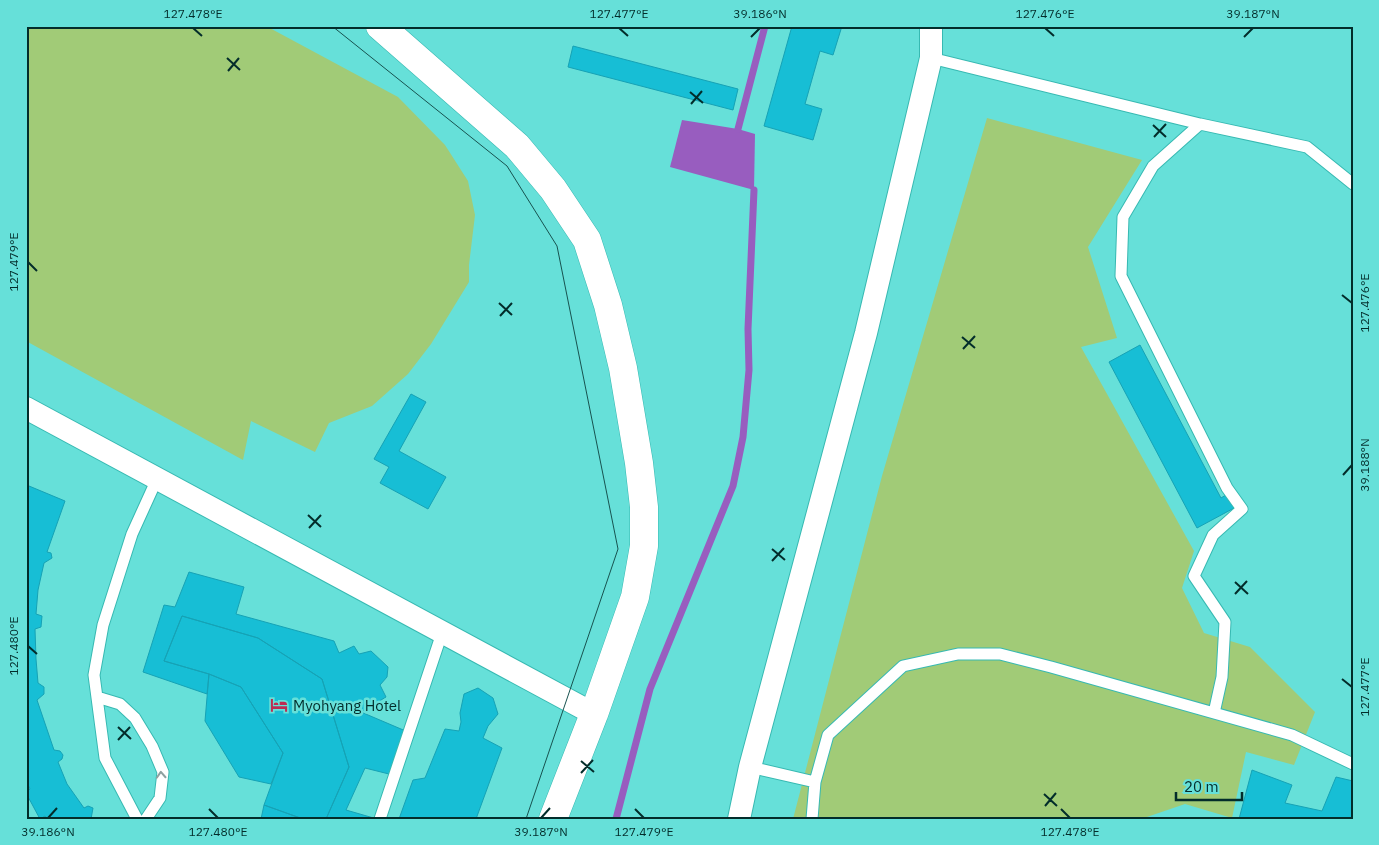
<svg xmlns="http://www.w3.org/2000/svg" width="1379" height="845" viewBox="0 0 1379 845" font-family="'IBM Plex Sans',sans-serif">
  <rect width="100%" height="100%" fill="#66e0d9"/>
  <path fill="#a1cb77" d="M 26,26 L 266,26 L 398,97 L 445,145 L 468,181 L 475,215 L 469,265 L 469,282 L 431,344 L 408,374 L 372,406 L 329,423 L 315,452 L 251,421 L 243,460 L 26,341 Z
    M 987,118 L 1142,160 L 1088,247 L 1117,338 L 1081,347 L 1194,551 L 1182,588 L 1204,633 L 1250,647 L 1315,712 L 1294,765 L 1246,752 L 1232,818 L 1185,804 L 1141,819 L 793,819 L 882,476 Z"/>
  <path fill="#985dbf" d="M 682,120 L 738,129 L 755,134 L 754,190 L 670,167 Z"/>
  <g fill="none" stroke-linecap="round" stroke-linejoin="round">
    <path stroke="#985dbf" stroke-width="7" d="M 738,129 L 765,26
      M 616,819 L 650,689 L 733,486 L 743,437 L 749,370 L 748,329 L 754,190"/>
  </g>
  <path fill="#17bed5" stroke="#16a2b5" d="M 792,26 L 842,26 L 833,55 L 820,51 L 805,104 L 822,109 L 813,140 L 764,126 Z
    M 573,46 L 738,89 L 733,110 L 568,67 Z
    M 1140,345 L 1221,498 L 1229,493 L 1236,507 L 1197,528 L 1109,362 Z
    M 411,394 L 426,402 L 399,451 L 446,477 L 428,509 L 380,483 L 389,467 L 374,459 Z
    M 29,486 L 65,501 L 47,552 L 51,553 L 52,558 L 44,563 L 38,590 L 36,614 L 42,616 L 41,627 L 35,629 L 36,659 L 38,683 L 44,687 L 44,694 L 37,700 L 54,750 L 60,751 L 63,755 L 62,759 L 58,762 L 67,784 L 84,808 L 88,806 L 93,808 L 91,819 L 47,819 L 45,816 L 40,819 L 26,793 L 30,789 L 26,781 L 26,494 Z
    M 189,572 L 244,587 L 236,614 L 334,641 L 339,653 L 354,646 L 359,654 L 371,651 L 388,667 L 387,677 L 380,685 L 386,697 L 361,712 L 408,732 L 393,775 L 365,768 L 346,810 L 377,819 L 326,819 L 349,767 L 322,679 L 258,638 L 182,616 L 164,661 L 209,674 L 207,694 L 143,672 L 164,605 L 175,607 Z
    M 182,616 L 258,638 L 322,679 L 349,767 L 326,819 L 303,819 L 264,805 L 283,753 L 241,687 L 209,674 L 164,661 Z
    M 209,674 L 241,687 L 283,753 L 271,784 L 239,777 L 205,721 Z
    M 478,688 L 493,698 L 498,714 L 488,726 L 483,738 L 502,748 L 476,819 L 399,819 L 413,780 L 425,778 L 445,729 L 459,731 L 461,722 L 460,713 L 464,694 Z
    M 1252,770 L 1292,785 L 1285,803 L 1322,811 L 1336,777 L 1353,781 L 1353,819 L 1239,819 Z
    M 264,805 L 303,819 L 261,819 Z"/>
  <g fill="none" stroke-linecap="round" stroke-linejoin="round">
    <g stroke="#37b9b2" stroke-width="13">
      <path id="lane" d="M 931,58 L 1200,124 L 1307,147 L 1353,184
        M 1200,124 L 1153,166 L 1123,217 L 1121,276 L 1227,488 L 1242,509 L 1213,535 L 1194,576 L 1225,622 L 1222,677 L 1214,713
        M 97,697 L 120,704 L 135,718 L 152,746 L 163,772 L 160,798 L 146,819
        M 750,767 L 815,782 L 812,819
        M 815,782 L 828,735 L 903,666 L 958,654 L 1000,654 L 1051,667 L 1292,735 L 1353,764
        M 137,819 L 105,758 L 94,675 L 103,625 L 132,534 L 157,479
        M 380,819 L 442,633"/>
    </g>
    <g stroke="#37b9b2" stroke-width="24">
      <path id="street" d="M 26,408 L 594,714
        M 739,819 L 750,767 L 866,333 L 931,58 L 931,26"/>
    </g>
    <g stroke="#37b9b2" stroke-width="29">
      <path id="secondary" d="M 380,26 L 517,146 L 553,189 L 587,240 L 608,305 L 623,368 L 639,463 L 644,507 L 644,546 L 635,597 L 594,714 L 553,819"/>
    </g>
    <use href="#lane" stroke="#fff" stroke-width="11"/>
    <use href="#street" stroke="#fff" stroke-width="22"/>
    <use href="#secondary" stroke="#fff" stroke-width="28"/>
    <path stroke="#17524f" stroke-width="1" d="M 332,26 L 507,166 L 557,246 L 618,549 L 526,819"/>
  </g>
  <defs><path id="oneway-chevron" d="M-2-3.5L2.5 0L-2 3.5" fill="none" stroke-width="1.6" stroke-linecap="round" stroke-linejoin="round" transform="scale(1.25)"/></defs>
  <use stroke="#8ea0a0" href="#oneway-chevron" transform="translate(161 775) rotate(-93)"/>
  <path fill="none" stroke="#032d2b" stroke-width="2" d="M 193,28 L 202,36M 619,28 L 628,36M 1045,28 L 1054,36M 751,37 L 760,28M 1244,37 L 1253,28M 227,58 L 240,70M 228,71 L 239,58M 690,92 L 703,103M 691,104 L 702,91M 1153,125 L 1166,137M 1154,137 L 1166,124M 28,262 L 37,271M 1342,295 L 1352,303M 499,303 L 512,315M 500,316 L 512,303M 962,337 L 975,348M 963,349 L 975,336M 1343,475 L 1352,465M 308,515 L 321,527M 309,528 L 321,515M 772,549 L 785,560M 772,561 L 784,548M 1235,582 L 1248,594M 1235,594 L 1247,581M 28,646 L 37,654M 1342,679 L 1352,687M 118,727 L 131,739M 118,740 L 130,727M 581,761 L 594,772M 581,773 L 593,760M 1044,794 L 1057,806M 1045,806 L 1056,793M 209,809 L 218,818M 635,809 L 644,818M 1061,809 L 1070,818M 48,818 L 57,808M 541,818 L 550,808"/>
  <defs>
    <g id="hotel-bare" transform="scale(1.35)"><path d="M-6-4.5h1.5V1H6V5H4.5V3h-9V5H-6ZM-4 0a1.8 1.8 0 1 1 3.6 0ZM.5 0V-2.5h3Q6-2.5 6 0Z" fill="#bc2c53" stroke="#66e0d9" stroke-width="2.5" paint-order="stroke"/></g>
  </defs>
  <g fill-rule="evenodd">
    <use href="#hotel-bare" x="279" y="705"/>
  </g>
  <g text-anchor="middle" dominant-baseline="central" stroke-width="5" stroke-linejoin="round" paint-order="stroke">
    <g font-size="15" fill="#032d2b" stroke="#66e0d9" text-anchor="start">
      <text x="293" y="705">Myohyang Hotel</text>
    </g>
  </g>
  <rect width="1379" height="845" fill="none" stroke="#66e0d9" stroke-width="55"/>
  <path d="M1176 792v8h66v-8" fill="none" stroke="#032d2b" stroke-width="2.5"/>
  <text x="1184" y="792" font-size="15" fill="#032d2b" stroke="#66e0d9" stroke-width="4" paint-order="stroke">20 m</text>
  <rect x="28" y="28" width="1324" height="790" fill="none" stroke="#032d2b" stroke-width="2"/>
  <g font-size="12" text-anchor="middle" fill="#032d2b">
    <text x="193" y="18">127.478°E</text>
    <text x="619" y="18">127.477°E</text>
    <text x="760" y="18">39.186°N</text>
    <text x="1045" y="18">127.476°E</text>
    <text x="1253" y="18">39.187°N</text>
    <text transform="translate(14 262) rotate(-90)" y="4">127.479°E</text>
    <text transform="translate(1365 303) rotate(-90)" y="4">127.476°E</text>
    <text transform="translate(1365 465) rotate(-90)" y="4">39.188°N</text>
    <text transform="translate(14 646) rotate(-90)" y="4">127.480°E</text>
    <text transform="translate(1365 687) rotate(-90)" y="4">127.477°E</text>
    <text x="48" y="836">39.186°N</text>
    <text x="218" y="836">127.480°E</text>
    <text x="541" y="836">39.187°N</text>
    <text x="644" y="836">127.479°E</text>
    <text x="1070" y="836">127.478°E</text>
  </g>
</svg>
